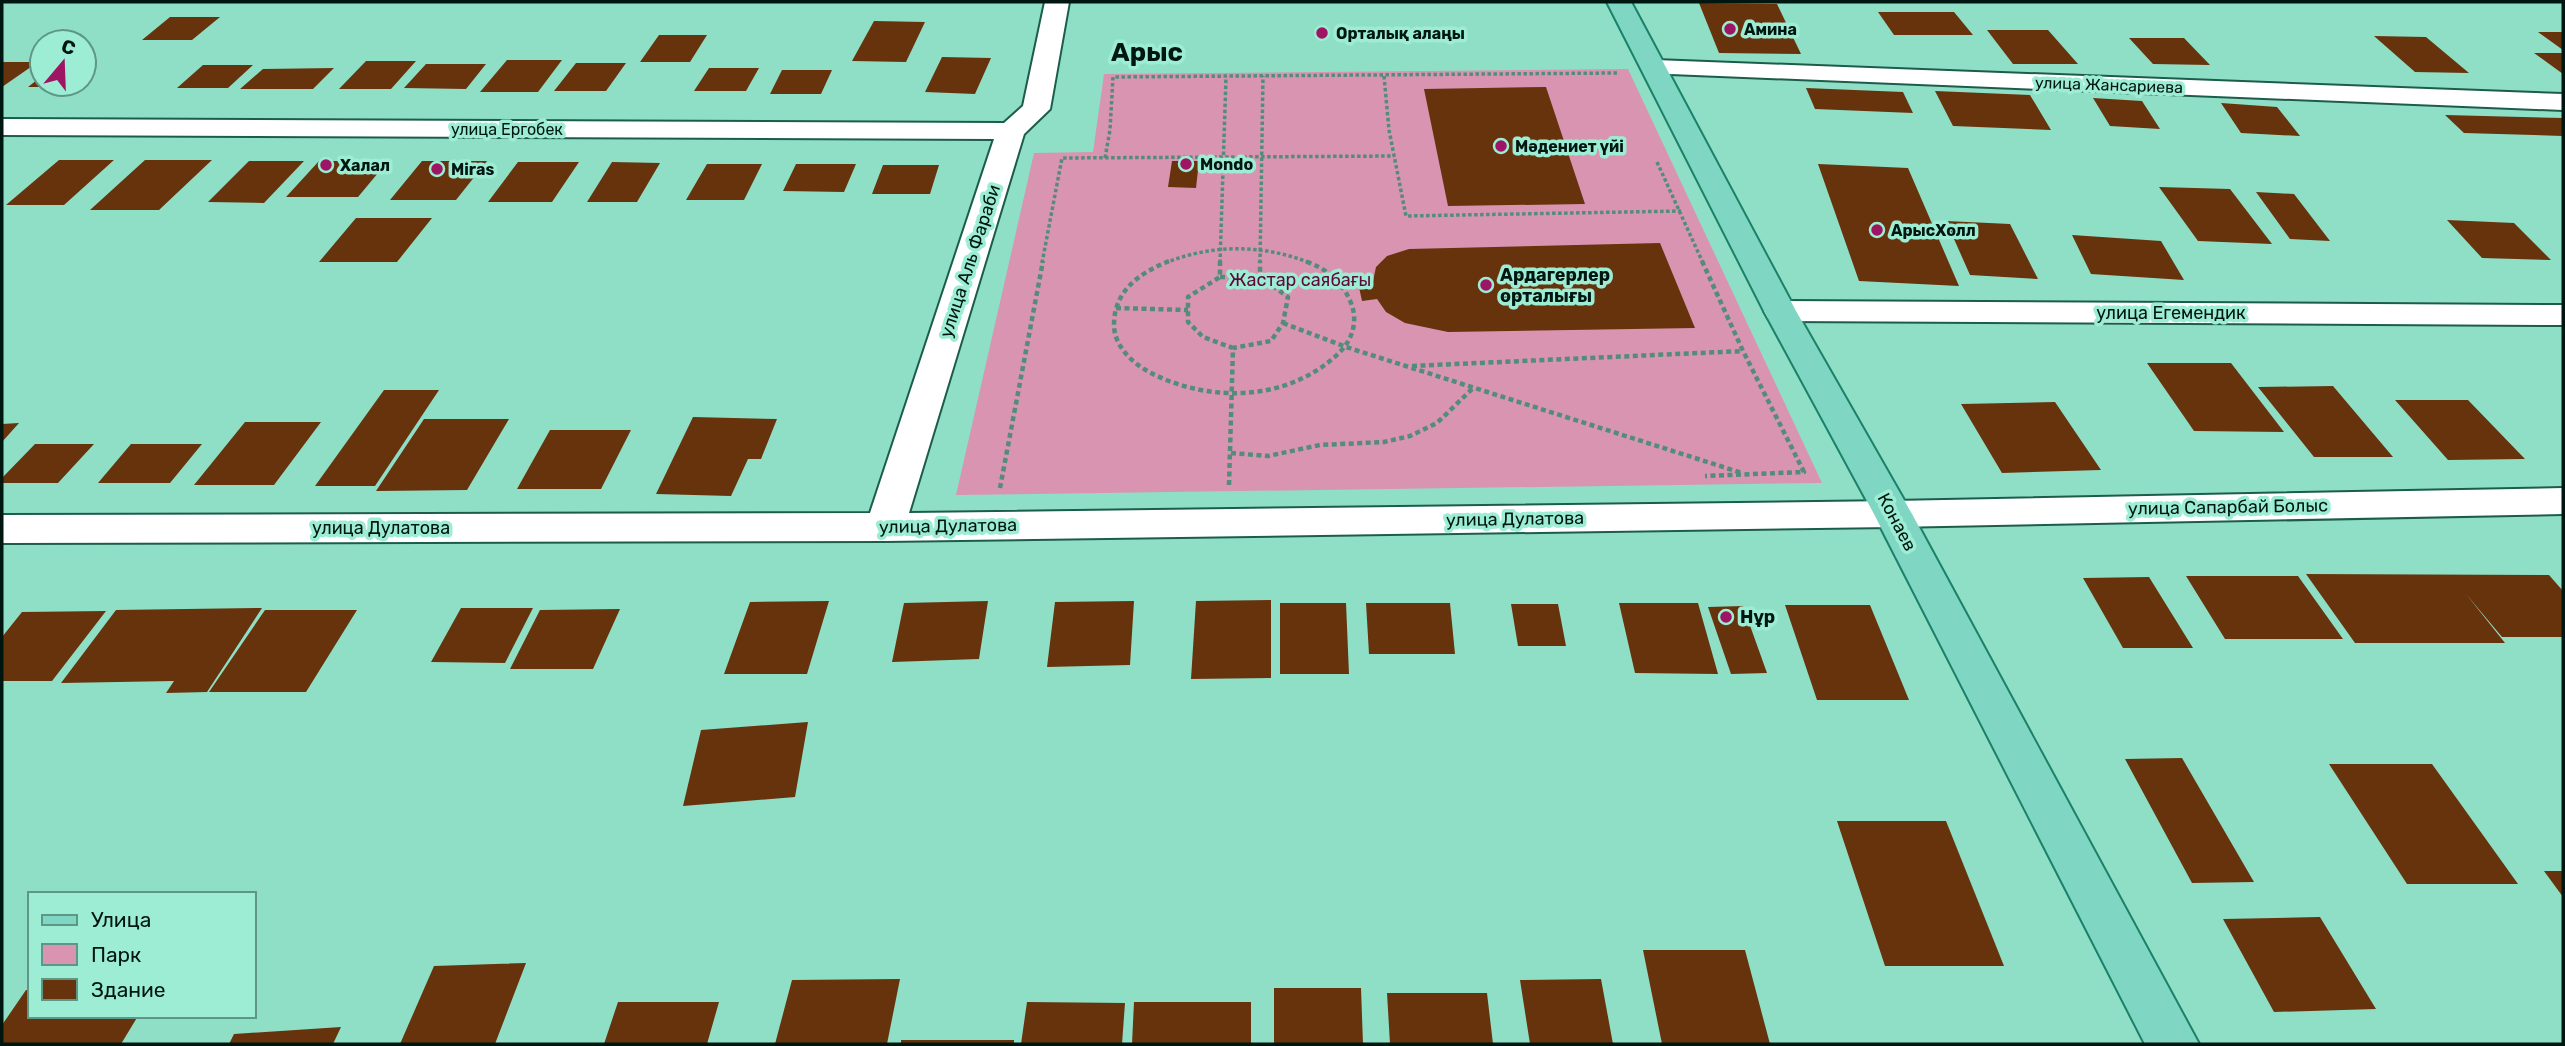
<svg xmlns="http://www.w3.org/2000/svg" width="2565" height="1046" viewBox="0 0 2565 1046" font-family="Rubik,sans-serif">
  <rect width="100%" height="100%" fill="#8fdfc6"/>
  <path fill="#d994b1" d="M 1628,69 L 1822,483 L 956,495 L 1034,153 L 1093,152 L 1104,74 Z"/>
  <path fill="#66330d" d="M 1699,3 L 1777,4 L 1801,54 L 1719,53 Z
    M 1878,12 L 1954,12 L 1973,35 L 1894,35 Z
    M 170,17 L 220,17 L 192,40 L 142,40 Z
    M 874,21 L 925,22 L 906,62 L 852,61 Z
    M 1987,30 L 2048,30 L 2078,64 L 2013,64 Z
    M 2538,32 L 2563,32 L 2563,50 Z
    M 659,35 L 707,35 L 690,62 L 640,62 Z
    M 2374,36 L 2426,37 L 2469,73 L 2415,72 Z
    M 2129,38 L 2184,38 L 2210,65 L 2153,64 Z
    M 2534,53 L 2563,53 L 2563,74 Z
    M 942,57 L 991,58 L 975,94 L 925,92 Z
    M 507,60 L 562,60 L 538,92 L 480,92 Z
    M 366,61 L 416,61 L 391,89 L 339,89 Z
    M 2,62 L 38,62 L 2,87 Z
    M 576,63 L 626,63 L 606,91 L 554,91 Z
    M 426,64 L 486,64 L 466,89 L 404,88 Z
    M 203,65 L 253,65 L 228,88 L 177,88 Z
    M 334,68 L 313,89 L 240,89 L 263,69 Z
    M 709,68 L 759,68 L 746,91 L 694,91 Z
    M 782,70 L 832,70 L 821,94 L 770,94 Z
    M 42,76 L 42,84 L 73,84 L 69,87 L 28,87 Z
    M 1546,87 L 1585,204 L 1448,206 L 1424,89 Z
    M 1806,88 L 1903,92 L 1913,113 L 1815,109 Z
    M 1935,91 L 2030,95 L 2051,130 L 1953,126 Z
    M 2093,98 L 2142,101 L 2160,129 L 2110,126 Z
    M 2221,103 L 2277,107 L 2300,136 L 2241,133 Z
    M 2445,115 L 2563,118 L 2563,136 L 2464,133 Z
    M 59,160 L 114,160 L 64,205 L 6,205 Z
    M 145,160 L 212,160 L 159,210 L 90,210 Z
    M 249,161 L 304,161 L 264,203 L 208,202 Z
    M 319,161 L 388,161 L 358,197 L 286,197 Z
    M 422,161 L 487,161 L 456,200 L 390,200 Z
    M 1172,161 L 1199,161 L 1196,188 L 1168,187 Z
    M 518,162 L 579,162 L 552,202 L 488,202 Z
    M 612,162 L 660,163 L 637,202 L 587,202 Z
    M 707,164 L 762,164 L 744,200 L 686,200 Z
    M 796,164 L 856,164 L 844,192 L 783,191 Z
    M 1818,164 L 1908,168 L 1959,286 L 1859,281 Z
    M 883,165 L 939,165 L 930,194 L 872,194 Z
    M 2159,187 L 2230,189 L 2272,244 L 2198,241 Z
    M 2256,192 L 2294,194 L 2330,241 L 2290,239 Z
    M 356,218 L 432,218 L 397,262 L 319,262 Z
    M 2447,220 L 2514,223 L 2551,260 L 2482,258 Z
    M 1946,221 L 2010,224 L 2038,279 L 1970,275 Z
    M 2072,235 L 2161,241 L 2184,280 L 2091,274 Z
    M 1660,243 L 1695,328 L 1448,332 L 1405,323 L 1386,312 L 1377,299 L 1362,301 L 1357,278 L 1373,281 L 1376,267 L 1387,256 L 1409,249 Z
    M 2147,363 L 2231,363 L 2284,432 L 2194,431 Z
    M 2333,386 L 2393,457 L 2314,457 L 2258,387 Z
    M 384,390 L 439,390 L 375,486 L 315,486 Z
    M 2395,400 L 2468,400 L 2525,459 L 2448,460 Z
    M 2055,402 L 2101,470 L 2002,473 L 1961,404 Z
    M 693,417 L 777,419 L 761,459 L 748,459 L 731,496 L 656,494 Z
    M 424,419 L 509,419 L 467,490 L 376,491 Z
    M 245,422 L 321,422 L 274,485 L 194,485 Z
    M 19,423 L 2,442 L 2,424 Z
    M 550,430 L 631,430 L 601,489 L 517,489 Z
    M 35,444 L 94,444 L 58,483 L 2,483 L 2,478 Z
    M 131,444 L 202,444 L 170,483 L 98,483 Z
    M 2306,574 L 2549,575 L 2563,591 L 2563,637 L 2502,637 L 2466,594 L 2505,643 L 2355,643 Z
    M 2186,576 L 2298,576 L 2343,639 L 2225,639 Z
    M 2149,577 L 2193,648 L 2123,648 L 2083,578 Z
    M 1271,600 L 1271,678 L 1191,679 L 1196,601 Z
    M 829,601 L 807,674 L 724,674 L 750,602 Z
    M 988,601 L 979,659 L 892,662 L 904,603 Z
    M 1134,601 L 1130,665 L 1047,667 L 1055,602 Z
    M 1280,603 L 1346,603 L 1349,674 L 1280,674 Z
    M 1366,603 L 1450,603 L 1455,654 L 1369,654 Z
    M 1619,603 L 1698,603 L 1718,674 L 1635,673 Z
    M 1511,604 L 1558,604 L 1566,646 L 1518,646 Z
    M 1785,605 L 1870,605 L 1909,700 L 1817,700 Z
    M 1743,606 L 1767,673 L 1731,674 L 1708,607 Z
    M 262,608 L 207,692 L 166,693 L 174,681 L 61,683 L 116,610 Z
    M 461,608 L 533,608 L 505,663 L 431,662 Z
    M 620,609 L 593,669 L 510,669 L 540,610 Z
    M 265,610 L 357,610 L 306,692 L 209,692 Z
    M 106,611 L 52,681 L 2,681 L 2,637 L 22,612 Z
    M 808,722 L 795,797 L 683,806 L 701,730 Z
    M 2182,758 L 2254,882 L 2192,883 L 2125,759 Z
    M 2329,764 L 2432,764 L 2518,884 L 2407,884 Z
    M 1837,821 L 1946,821 L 2004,966 L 1885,966 Z
    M 2544,871 L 2563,871 L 2563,897 Z
    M 2320,917 L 2376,1009 L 2274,1012 L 2223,919 Z
    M 1643,950 L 1745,950 L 1770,1044 L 1662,1044 Z
    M 526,963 L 495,1044 L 400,1044 L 434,966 Z
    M 900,979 L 887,1044 L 775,1044 L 792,980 Z
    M 1601,979 L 1613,1044 L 1530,1044 L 1520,980 Z
    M 1274,988 L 1361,988 L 1363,1044 L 1274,1044 Z
    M 26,990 L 30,990 L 30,1016 L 138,1016 L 121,1044 L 2,1044 L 2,1025 Z
    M 1387,993 L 1487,993 L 1493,1044 L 1390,1044 Z
    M 618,1002 L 719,1002 L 707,1044 L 604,1044 Z
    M 1027,1002 L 1125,1003 L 1122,1044 L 1021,1044 Z
    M 1134,1002 L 1251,1002 L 1251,1044 L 1132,1044 Z
    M 341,1027 L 333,1044 L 229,1044 L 234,1034 Z
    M 901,1040 L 1014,1040 L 1014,1044 L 901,1044 Z"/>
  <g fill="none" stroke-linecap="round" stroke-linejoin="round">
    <g stroke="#1c5c4b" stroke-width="4">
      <path id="minor" d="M 1045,2 L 1069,2 L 1050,109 L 1024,134 L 909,513 L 1893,501 L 2563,488 L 2563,514 L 1893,527 L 885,541 L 2,543 L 2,515 L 870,513 L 994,139 L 2,135 L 2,119 L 1004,123 L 1023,106 Z
        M 1655,60 L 2563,94 L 2563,110 L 1646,73 L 1642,68 L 1646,63 Z
        M 1780,301 L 2563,305 L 2563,325 L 1780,321 L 1768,318 L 1764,311 L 1768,304 Z"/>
    </g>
    <g stroke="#1b8169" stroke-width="4">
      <path id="major" d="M 1607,2 L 1631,2 L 1796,311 L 1912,514 L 2199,1044 L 2145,1044 L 1874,514 L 1764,311 Z"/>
    </g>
    <path stroke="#548c7b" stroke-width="3.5" stroke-dasharray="3.5 2.5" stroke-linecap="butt" d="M 1384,76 L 1389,130 L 1406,216 L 1681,211
      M 1105,158 L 1110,130 L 1113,77 L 1617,73
      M 1657,162 L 1703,263
      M 1042,263 L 1062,158 L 1394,156
      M 1165,263 C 1212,244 1263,244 1310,263
      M 1220,263 L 1226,77
      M 1260,263 L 1263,76"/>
    <path stroke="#548c7b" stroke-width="4.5" stroke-dasharray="5 3.5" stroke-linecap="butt" d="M 1169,261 C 1140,273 1114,290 1114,325 C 1114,346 1133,364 1151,373 C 1212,404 1290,401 1340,352 C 1353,339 1358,320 1351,303 C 1342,281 1327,269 1305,261
      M 1220,261 L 1220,277 L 1188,297 L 1188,322 L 1203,337 L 1233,348
      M 1702,261 L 1743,351 L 1804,472 L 1705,476
      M 1220,277 L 1260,277
      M 1116,308 L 1188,310
      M 1283,323 L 1346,347 L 1742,473
      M 1412,366 L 1743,351
      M 1231,453 L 1268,456 L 1320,445 L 1384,442 L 1410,436 L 1437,423 L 1473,388
      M 1229,485 L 1233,348 L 1271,341 L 1283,323 L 1288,297 L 1260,277 L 1260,261
      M 1000,488 L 1043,261"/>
    <use href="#minor" fill="#fff" fill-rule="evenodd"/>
    <use href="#major" fill="#7fd6c2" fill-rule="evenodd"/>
  </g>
  <g fill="#9e1563" stroke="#9cedd3" stroke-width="2.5">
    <circle cx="1730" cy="29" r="7"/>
    <circle cx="1322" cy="33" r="7"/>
    <circle cx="1501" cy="146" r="7"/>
    <circle cx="1186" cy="164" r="7"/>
    <circle cx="326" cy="165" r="7"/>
    <circle cx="437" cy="169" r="7"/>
    <circle cx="1877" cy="230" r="7"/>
    <circle cx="1486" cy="285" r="7"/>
    <circle cx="1726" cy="617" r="7"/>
  </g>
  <g text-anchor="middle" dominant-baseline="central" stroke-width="7" stroke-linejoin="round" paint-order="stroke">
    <g font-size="16" font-weight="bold" fill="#001610" stroke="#9cedd3" text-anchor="start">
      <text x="1744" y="29">Амина</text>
      <text x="1336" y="33">Орталық алаңы</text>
      <text x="1515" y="146">Mәдениет үйі</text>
      <text x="1200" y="164">Mondo</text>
      <text x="340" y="165">Халал</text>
      <text x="451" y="169">Miras</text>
      <text x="1891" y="230">АрысХолл</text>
    </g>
    <g font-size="16" fill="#001610" stroke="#9cedd3">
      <text transform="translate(2109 85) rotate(2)">улица Жансариева</text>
      <text x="507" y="129">улица Ергобек</text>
    </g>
    <g font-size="18" fill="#001610" stroke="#9cedd3">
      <text transform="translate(970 261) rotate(-72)">улица Аль Фараби</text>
      <text x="2171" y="313">улица Егемендик</text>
      <text transform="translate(2228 507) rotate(-1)">улица Cапарбай Болыс</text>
      <text transform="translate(1515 519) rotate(-1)">улица Дулатова</text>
      <text transform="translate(1897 522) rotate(62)">Конаев</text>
      <text transform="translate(948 526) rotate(-1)">улица Дулатова</text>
      <text x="381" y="528">улица Дулатова</text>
    </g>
    <g font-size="18" font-weight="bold" fill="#001610" stroke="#9cedd3" text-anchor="start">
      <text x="1500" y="275">Ардагерлер<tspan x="1500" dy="21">орталығы</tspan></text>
      <text x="1740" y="617">Нұр</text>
    </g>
    <g font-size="18" fill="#60083a" stroke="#9cedd3">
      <text x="1300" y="280">Жастар саябағы</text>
    </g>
    <g font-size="26" font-weight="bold" fill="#001610" stroke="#9cedd3">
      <text x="1147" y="52">Арыс</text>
    </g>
  </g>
  <rect width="2565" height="1046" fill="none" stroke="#001610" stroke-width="7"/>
  <rect x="28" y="892" width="228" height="126" fill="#9cedd3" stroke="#5e9785" stroke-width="2"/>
  <rect x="42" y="915" width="35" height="10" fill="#7fd6c2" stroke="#5e9785" stroke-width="2"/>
  <text x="91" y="927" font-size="21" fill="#001610">Улица</text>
  <rect x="42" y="944" width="35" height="21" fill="#d994b1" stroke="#5e9785" stroke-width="2"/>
  <text x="91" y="962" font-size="21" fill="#001610">Парк</text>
  <rect x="42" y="979" width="35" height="21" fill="#66330d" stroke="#5e9785" stroke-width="2"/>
  <text x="91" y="997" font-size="21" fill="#001610">Здание</text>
  <g transform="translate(63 63) rotate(19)"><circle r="33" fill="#9cedd3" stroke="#5e9785" stroke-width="2"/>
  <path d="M0-5L12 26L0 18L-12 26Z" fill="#9e1563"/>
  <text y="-10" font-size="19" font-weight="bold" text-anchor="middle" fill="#001610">С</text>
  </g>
</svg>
